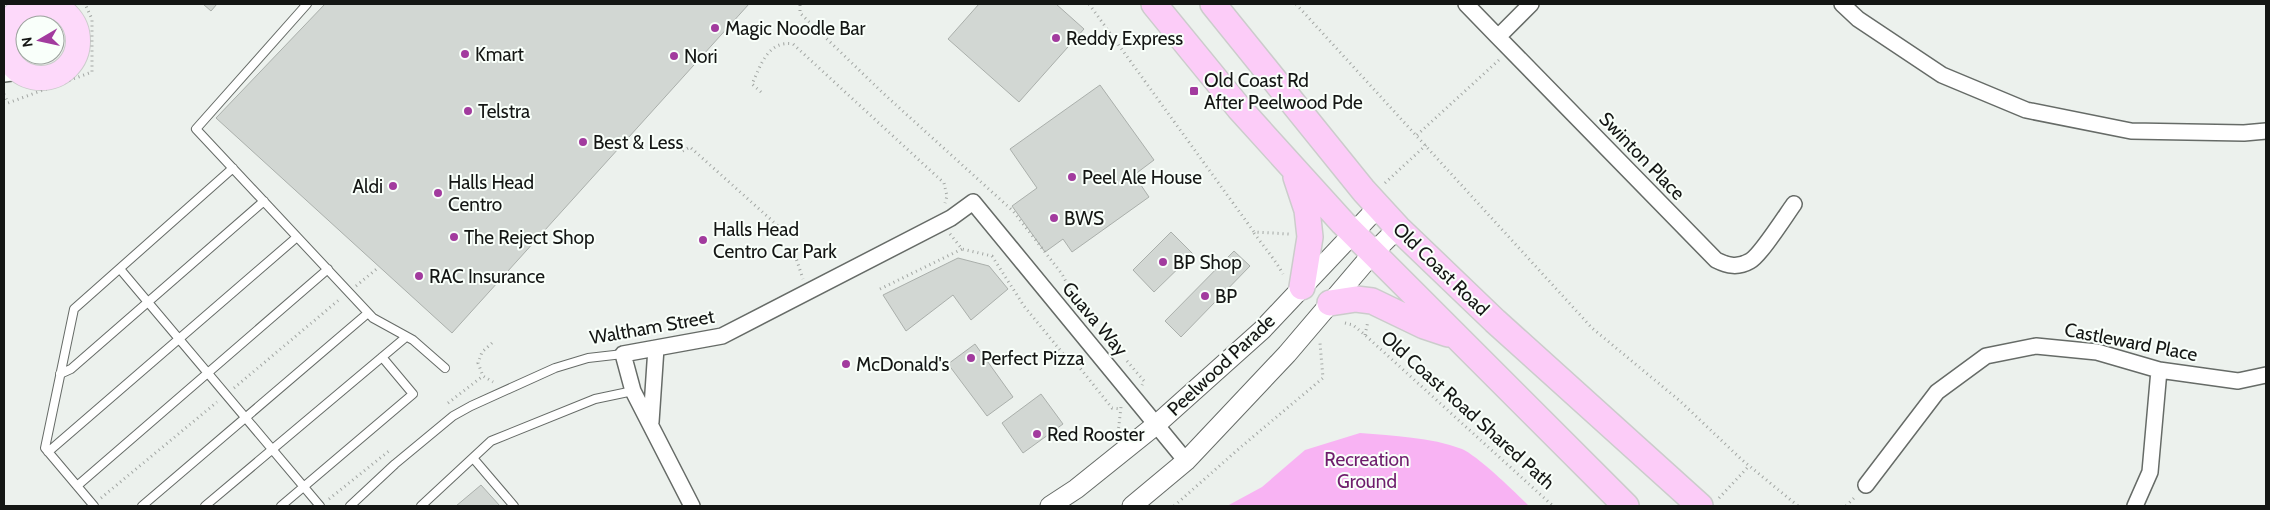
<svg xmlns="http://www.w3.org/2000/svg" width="2270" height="510" viewBox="0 0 2270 510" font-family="Cabin,sans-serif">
  <rect width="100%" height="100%" fill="#ecf1ed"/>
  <path fill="#f8b3f3" d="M 1360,433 C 1394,436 1430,437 1462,449 C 1478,456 1516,493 1529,506 L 1227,506 L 1262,487 L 1305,450 Z"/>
  <path fill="#d2d7d3" stroke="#aaafab" d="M 203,4 L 217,4 L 211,11 Z
    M 325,4 L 749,4 L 452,333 L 216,118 Z
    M 979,4 L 1056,4 L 1084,29 L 1019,102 L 948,39 Z
    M 1100,85 L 1154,160 L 1134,175 L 1149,197 L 1072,252 L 1063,239 L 1045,252 L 1012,206 L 1037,188 L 1010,149 Z
    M 1171,232 L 1193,254 L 1154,292 L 1133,270 Z
    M 1234,251 L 1250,266 L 1181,337 L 1165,321 Z
    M 958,258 L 989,266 L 1008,289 L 971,320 L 953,295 L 906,331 L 883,295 Z
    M 975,344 L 1013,397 L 987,416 L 948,364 Z
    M 1041,394 L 1063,424 L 1023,453 L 1002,423 Z
    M 481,485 L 500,506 L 456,506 Z"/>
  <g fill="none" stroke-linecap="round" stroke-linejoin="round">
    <g stroke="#666b67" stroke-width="10">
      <path id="service" d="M 307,4 L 196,129 L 373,318 L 413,340 L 445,368
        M 120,269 L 320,506
        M 60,374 L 71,369 L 264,201
        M 48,452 L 297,237
        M 473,458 L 514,506
        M 77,486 L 328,269
        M 94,506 L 45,448 L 74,309 L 233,168
        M 142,506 L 368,313
        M 205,506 L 406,337
        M 281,506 L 413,394 L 382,357
        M 350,506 L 395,464 L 453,416 L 471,406 L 555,368 L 588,358 L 623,354
        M 421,506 L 491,441 L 595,399 L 633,391"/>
    </g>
    <g stroke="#666b67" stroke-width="18">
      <path id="minor" d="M 1466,4 L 1498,37
        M 1531,4 L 1498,37 L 1716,260 C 1728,266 1738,268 1750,261 C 1760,256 1786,215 1794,204
        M 1842,4 L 1858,19 L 1942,75 L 2026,110 L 2131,131 L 2244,133 L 2266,131
        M 4,74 L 19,72
        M 651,422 L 656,348
        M 1866,485 L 1937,392 L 1986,356 L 2036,346 L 2097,352 L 2159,370 L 2238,381 L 2266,375
        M 692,506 L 633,391 L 623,354 L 722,336 L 951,218 L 973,202 L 1186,461
        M 2135,506 L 2150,472 L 2159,370"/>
    </g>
    <g stroke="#666b67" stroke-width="21">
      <path id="tertiary" d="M 1050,506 L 1076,489 L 1157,424 L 1262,330 L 1378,207
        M 1132,506 L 1186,461 L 1287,354 L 1373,253 L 1398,228"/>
    </g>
    <g stroke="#cbcccb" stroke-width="26">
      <path id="primary" d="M4 41a37 37 0 1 1 74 0a37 37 0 1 1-74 0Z"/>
    </g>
    <g stroke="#cbcccb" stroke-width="28">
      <path id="trunk" d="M 1154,4 L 1239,108 L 1343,223 L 1626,506
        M 1213,4 L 1364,191 L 1398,228 L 1495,321 L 1700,506
        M 1296,177 L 1307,210 L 1310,237 L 1302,287
        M 1330,303 L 1356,299 L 1372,301 L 1424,326 L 1448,334"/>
    </g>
    <path stroke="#a2a6a3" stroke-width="3" stroke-dasharray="1 4" stroke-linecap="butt" d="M 1089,4 L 1254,232 L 1289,234
      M 1296,4 L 1592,328 L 1680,401 L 1741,459 L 1798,506
      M 800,5 L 800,13 L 884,94 L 1013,211 L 1062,274 L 1075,299
      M 761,92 L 752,84 C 761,65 768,40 793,44 L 944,183 L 947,196 L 945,203
      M 4,94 L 8,103 L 92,72 L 92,19 L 85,4
      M 1417,135 L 1499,60
      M 677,145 L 681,152 L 690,147 L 787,234
      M 1385,183 L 1426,145
      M 1254,233 C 1264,247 1274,258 1283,274
      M 950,234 L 962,249 L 992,256 L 1024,306 L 1069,361 L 1076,363 L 1112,408 L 1121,409
      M 795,255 L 803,279
      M 356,286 L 379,267
      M 880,289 L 962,249
      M 1345,323 L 1353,325 L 1365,335 L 1553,506
      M 1365,335 L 1368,321
      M 492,343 L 482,352 L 478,363 L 483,376 L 493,382
      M 1127,361 L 1144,381 L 1142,385
      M 234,388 L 340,299
      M 448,403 L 483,376
      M 1118,433 L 1121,407
      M 101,498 L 217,402
      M 1719,498 L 1749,466
      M 329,499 L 389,451
      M 1174,506 L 1242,446 L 1323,378 L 1320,343
      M 1846,506 L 1856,496"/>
    <use href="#service" stroke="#fff" stroke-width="8"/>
    <use href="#minor" stroke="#fff" stroke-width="15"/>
    <use href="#tertiary" stroke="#fff" stroke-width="19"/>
    <use href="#primary" stroke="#fdd9fa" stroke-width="24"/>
    <use href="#trunk" stroke="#fcccf8" stroke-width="25"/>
  </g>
  <g fill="#a23b9e" stroke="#f9fffa" stroke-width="2">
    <circle cx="715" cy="28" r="5"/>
    <circle cx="1056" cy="38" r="5"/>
    <circle cx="465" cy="54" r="5"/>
    <circle cx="674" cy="56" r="5"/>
    <rect x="1189" y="86" width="10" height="10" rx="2.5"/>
    <circle cx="468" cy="111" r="5"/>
    <circle cx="583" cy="142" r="5"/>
    <circle cx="1072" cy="177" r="5"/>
    <circle cx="393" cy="186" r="5"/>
    <circle cx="438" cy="193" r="5"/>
    <circle cx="1054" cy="218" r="5"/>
    <circle cx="454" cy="237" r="5"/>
    <circle cx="703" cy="240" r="5"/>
    <circle cx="1163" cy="262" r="5"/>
    <circle cx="419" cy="276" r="5"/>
    <circle cx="1205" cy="296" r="5"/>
    <circle cx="971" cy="358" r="5"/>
    <circle cx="846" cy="364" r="5"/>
    <circle cx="1037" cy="434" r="5"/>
  </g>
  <g text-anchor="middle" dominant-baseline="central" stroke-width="4" stroke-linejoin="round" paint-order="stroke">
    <g font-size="19" fill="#141614" stroke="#f9fffa" text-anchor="start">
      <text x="725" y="28">Magic Noodle Bar</text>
      <text x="1066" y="38">Reddy Express</text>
      <text x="475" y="54">Kmart</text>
      <text x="684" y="56">Nori</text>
      <text x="1204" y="80">Old Coast Rd<tspan x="1204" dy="22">After Peelwood Pde</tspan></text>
      <text x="478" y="111">Telstra</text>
      <text x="593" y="142">Best &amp; Less</text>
      <text x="1082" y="177">Peel Ale House</text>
      <text x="448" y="182">Halls Head<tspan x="448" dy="22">Centro</tspan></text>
      <text x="383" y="186" text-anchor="end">Aldi</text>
      <text x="1064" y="218">BWS</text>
      <text x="713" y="229">Halls Head<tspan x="713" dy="22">Centro Car Park</tspan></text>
      <text x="464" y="237">The Reject Shop</text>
      <text x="1173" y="262">BP Shop</text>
      <text x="429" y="276">RAC Insurance</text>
      <text x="1215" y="296">BP</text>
      <text x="981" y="358">Perfect Pizza</text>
      <text x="856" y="364">McDonald's</text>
      <text x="1047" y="434">Red Rooster</text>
    </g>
    <g font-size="19" fill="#141614" stroke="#f9fffa">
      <text transform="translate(1642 156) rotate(46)">Swinton Place</text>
      <text transform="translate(1441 269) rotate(44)">Old Coast Road</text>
      <text transform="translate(1095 319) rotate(50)">Guava Way</text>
      <text transform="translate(652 327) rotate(-10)">Waltham Street</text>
      <text transform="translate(2131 342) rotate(11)">Castleward Place</text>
      <text transform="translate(1221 365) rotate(-43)">Peelwood Parade</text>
      <text transform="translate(1468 410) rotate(42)">Old Coast Road Shared Path</text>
    </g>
    <g font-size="19" fill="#6e1d6c" stroke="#f9fffa">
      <text x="1367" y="459">Recreation<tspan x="1367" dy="22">Ground</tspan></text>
    </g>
  </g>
  <rect width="2270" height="510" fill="none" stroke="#141614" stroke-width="10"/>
  <g transform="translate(40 40) rotate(261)"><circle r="24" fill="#f9fffa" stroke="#9da29e"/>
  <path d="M0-4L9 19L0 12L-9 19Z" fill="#a23b9e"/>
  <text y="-8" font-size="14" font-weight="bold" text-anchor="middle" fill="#141614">N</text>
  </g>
</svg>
